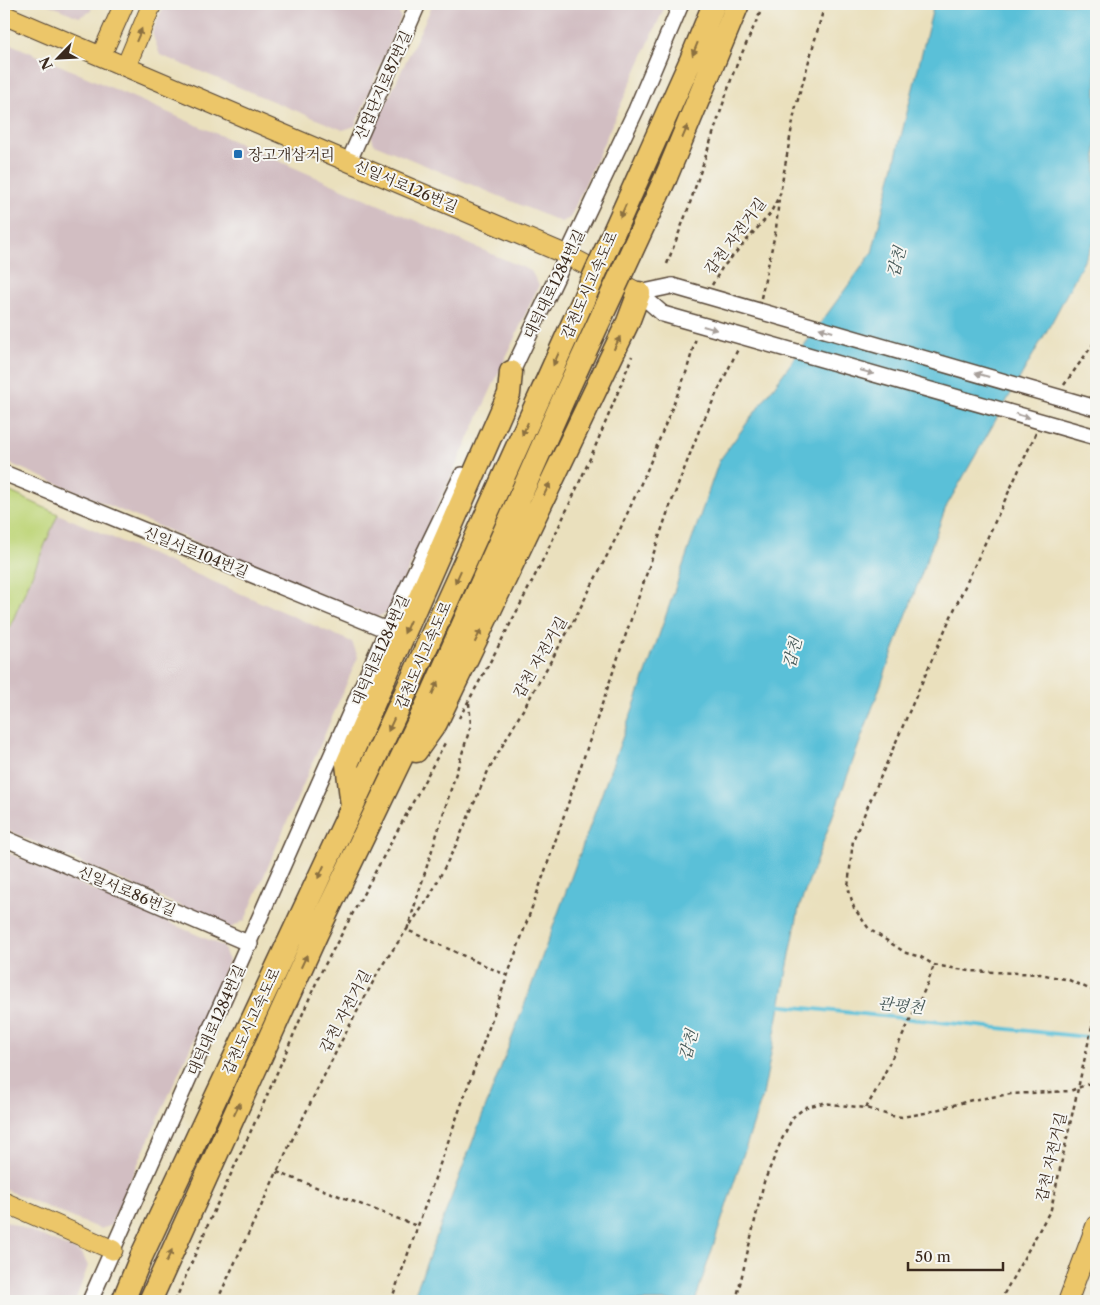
<svg xmlns="http://www.w3.org/2000/svg" width="1100" height="1305" viewBox="0 0 1100 1305" font-family="'Libre Caslon Text','Noto Serif KR',serif">
  <rect width="100%" height="100%" fill="#f6f6f2"/>
  <filter id="ink" filterUnits="userSpaceOnUse"><feTurbulence type="fractalNoise" baseFrequency=".02" numOctaves="2"/><feDisplacementMap in="SourceGraphic" scale="10" xChannelSelector="R" yChannelSelector="G"/><feConvolveMatrix kernelMatrix="1 2 1 2 8 2 1 2 1" color-interpolation-filters="sRGB"/></filter>
  <filter id="wash" filterUnits="userSpaceOnUse"><feTurbulence type="fractalNoise" baseFrequency=".0096" numOctaves="4" result="noise"/><feDisplacementMap in="SourceGraphic" scale="20" xChannelSelector="R" yChannelSelector="G"/><feGaussianBlur stdDeviation="1.12" result="paint"/><feColorMatrix in="noise" values="0 0 0 0 0 0 0 0 0 0 0 0 0 0 0 0 0 1.4 0 .05"/><feComposite in="paint" operator="in"/></filter>
  <g filter="url(#wash)">
    <rect width="100%" height="100%" fill="#eae0bd"/>
    <path fill="#d2bec2" d="M 47,4 L 93,4 L 90,12 L 79,17 Z
      M 164,4 L 385,4 L 396,8 L 401,17 L 355,126 L 343,130 L 160,55 L 152,33 Z
      M 433,4 L 666,4 L 570,218 L 561,222 L 374,144 L 371,135 Z
      M 4,41 L 531,271 L 539,285 L 389,612 L 375,618 L 4,461 Z
      M 58,514 L 352,642 L 358,657 L 245,920 L 231,928 L 4,829 L 4,641 Z
      M 4,851 L 223,946 L 229,961 L 110,1226 L 100,1229 L 4,1189 Z
      M 4,1220 L 82,1253 L 88,1266 L 75,1301 L 4,1301 Z"/>
    <path fill="#bfd67a" stroke="#7d804c" d="M 4,489 L 58,514 L 4,641 Z"/>
    <path fill="#5ac0d8" stroke="#4a757b" d="M 934,4 L 1096,4 L 1096,238 L 1053,320 L 946,507 L 799,908 L 763,1095 L 695,1301 L 412,1301 L 524,1006 L 646,673 L 719,461 L 872,253 Z"/>
    <g fill="none" stroke-linecap="round" stroke-linejoin="round">
      <path stroke="#5ac0d8" stroke-width="4" d="M 775,1005 L 1096,1038"/>
    </g>
  </g>
  <g filter="url(#ink)">
    <g fill="none" stroke-linecap="round" stroke-linejoin="round">
      <g stroke="#554536" stroke-width="18">
        <path id="minor" d="M 349,161 L 418,4
          M 639,293 L 672,286
          M 639,293 L 663,314
          M 508,380 L 636,110 L 681,4
          M 4,473 L 387,630
          M 4,838 L 250,944
          M 90,1301 L 387,630 L 462,475"/>
      </g>
      <g stroke="#554536" stroke-width="21">
        <path id="major" d="M 4,15 L 567,255 L 639,293
          M 101,56 L 124,4
          M 126,66 L 152,4
          M 4,1202 L 113,1250
          M 1068,1301 L 1096,1225"/>
      </g>
      <g stroke="#554536" stroke-width="25">
        <path id="highway" d="M 643,167 L 691,60 L 714,4
          M 666,177 L 738,4
          M 416,751 L 436,723 L 628,322 L 639,293
          M 352,806 L 347,764 L 509,394 L 511,372
          M 123,1301 L 141,1257 L 412,679 L 545,385
          M 150,1301 L 317,933 L 433,692 L 566,393"/>
      </g>
      <path stroke="#554536" stroke-width="2.5" stroke-dasharray="4 4" stroke-linecap="butt" d="M 667,264 L 688,209 L 734,71 L 764,4
        M 712,285 L 722,268 L 770,214 L 780,194 L 795,110 L 825,4
        M 761,298 L 776,229 L 779,198
        M 1064,385 L 1096,340
        M 1036,433 L 948,623 L 853,840 L 848,887 L 854,908 L 869,929 L 906,953 L 921,957 L 934,965 L 970,971 L 1040,974 L 1069,980 L 1096,992
        M 469,703 L 471,725 L 407,930 L 508,976
        M 459,718 C 524,603 585,480 632,356
        M 866,1108 L 878,1087 L 927,985 L 934,965
        M 277,1172 L 417,1226
        M 175,1301 L 213,1213 L 262,1107 L 320,974 L 446,741
        M 217,1301 L 291,1142 L 344,1036 L 381,967 L 430,896 L 457,843 L 488,771 L 572,624 L 617,536 L 648,468 L 686,373 L 696,338
        M 391,1301 L 545,871 L 667,514 L 700,428 L 738,349
        M 736,1301 L 764,1182 L 782,1139 L 793,1117 L 806,1107 L 823,1103 L 866,1108 L 892,1116 L 902,1117 L 925,1113 L 972,1100 L 1011,1094 L 1070,1091 L 1096,1081
        M 1000,1301 L 1051,1209 L 1096,1008"/>
      <use href="#minor" stroke="#fff" stroke-width="15"/>
      <use href="#major" stroke="#ecc669" stroke-width="19"/>
      <use href="#highway" stroke="#ecc669" stroke-width="22"/>
      <g stroke="#554536" stroke-width="18" stroke-linecap="butt">
        <path id="minor-bridge" d="M 672,286 L 1096,408
          M 663,314 L 1096,437"/>
      </g>
      <g stroke="#554536" stroke-width="25" stroke-linecap="butt">
        <path id="highway-bridge" d="M 545,385 L 643,167
          M 566,393 L 666,177"/>
      </g>
      <use href="#minor-bridge" stroke="#fff" stroke-width="15"/>
      <use href="#highway-bridge" stroke="#ecc669" stroke-width="22"/>
    </g>
    <defs><path id="oneway-solid" d="M-6-.8H1V-3.2L6.5 0L1 3.2V.8H-6Z" transform="scale(1.25)"/></defs>
    <g fill="#8b7040">
      <use href="#oneway-solid" transform="translate(139 35) rotate(-67)"/>
      <use href="#oneway-solid" transform="translate(695 49) rotate(112)"/>
      <use href="#oneway-solid" transform="translate(685 132) rotate(-67)"/>
      <use href="#oneway-solid" transform="translate(623 211) rotate(114)"/>
      <use href="#oneway-solid" transform="translate(617 343) rotate(-64)"/>
      <use href="#oneway-solid" transform="translate(556 359) rotate(114)"/>
      <use href="#oneway-solid" transform="translate(525 429) rotate(114)"/>
      <use href="#oneway-solid" transform="translate(547 489) rotate(-64)"/>
      <use href="#oneway-solid" transform="translate(458 577) rotate(114)"/>
      <use href="#oneway-solid" transform="translate(407 627) rotate(114)"/>
      <use href="#oneway-solid" transform="translate(478 636) rotate(-64)"/>
      <use href="#oneway-solid" transform="translate(435 688) rotate(-66)"/>
      <use href="#oneway-solid" transform="translate(391 725) rotate(115)"/>
      <use href="#oneway-solid" transform="translate(321 872) rotate(115)"/>
      <use href="#oneway-solid" transform="translate(304 961) rotate(-65)"/>
      <use href="#oneway-solid" transform="translate(237 1109) rotate(-65)"/>
      <use href="#oneway-solid" transform="translate(169 1256) rotate(-65)"/>
    </g>
    <g fill="#a79f9a">
      <use href="#oneway-solid" transform="translate(710 328) rotate(16)"/>
      <use href="#oneway-solid" transform="translate(826 330) rotate(-164)"/>
      <use href="#oneway-solid" transform="translate(867 372) rotate(16)"/>
      <use href="#oneway-solid" transform="translate(982 375) rotate(-164)"/>
      <use href="#oneway-solid" transform="translate(1023 416) rotate(16)"/>
    </g>
  </g>
  <rect fill="#1f6fb2" stroke="#f6f6f2" stroke-width="2" x="233" y="149" width="10" height="10" rx="2.5"/>
  <g text-anchor="middle" dominant-baseline="central" stroke-width="4" stroke-linejoin="round" paint-order="stroke">
    <g font-size="15" fill="#3b2a1e" stroke="#f6f6f2">
      <text transform="translate(383 85) rotate(-66)">산업단지로87번길</text>
      <text transform="translate(406 186) rotate(23)">신일서로126번길</text>
      <text transform="translate(735 236) rotate(-53)">갑천 자전거길</text>
      <text transform="translate(554 284) rotate(-64)">대덕대로1284번길</text>
      <text transform="translate(589 285) rotate(-66)">갑천도시고속도로</text>
      <text transform="translate(196 552) rotate(22)">신일서로104번길</text>
      <text transform="translate(380 650) rotate(-66)">대덕대로1284번길</text>
      <text transform="translate(423 655) rotate(-66)">갑천도시고속도로</text>
      <text transform="translate(540 657) rotate(-60)">갑천 자전거길</text>
      <text transform="translate(127 891) rotate(23)">신일서로86번길</text>
      <text transform="translate(345 1011) rotate(-62)">갑천 자전거길</text>
      <text transform="translate(216 1020) rotate(-66)">대덕대로1284번길</text>
      <text transform="translate(251 1021) rotate(-65)">갑천도시고속도로</text>
      <text transform="translate(1051 1157) rotate(-77)">갑천 자전거길</text>
    </g>
    <g font-size="15" fill="#3b2a1e" stroke="#f6f6f2" text-anchor="start">
      <text x="248" y="154">장고개삼거리</text>
    </g>
    <g font-size="16" font-style="italic" fill="#445756" stroke="#f6f6f2">
      <text transform="translate(896 262) rotate(-75)">갑천</text>
      <text transform="translate(792 653) rotate(-75)">갑천</text>
      <text transform="translate(901 1005) rotate(6)">관평천</text>
      <text transform="translate(688 1045) rotate(-75)">갑천</text>
    </g>
  </g>
  <rect width="1100" height="1305" fill="none" stroke="#f6f6f2" stroke-width="20"/>
  <g transform="translate(58 58) rotate(246)" stroke="#f6f6f2" stroke-width="4" paint-order="stroke">
  <path d="M0-4L9 19L0 12L-9 19Z" fill="#3b2a1e"/>
  <text y="-8" font-size="14" font-weight="bold" text-anchor="middle" fill="#3b2a1e">N</text>
  </g>
  <path d="M908 1262v8h95v-8" fill="none" stroke="#3b2a1e" stroke-width="2.5"/>
  <text x="915" y="1262" font-size="15" fill="#3b2a1e" stroke="#f6f6f2" stroke-width="4" paint-order="stroke">50 m</text>
</svg>
